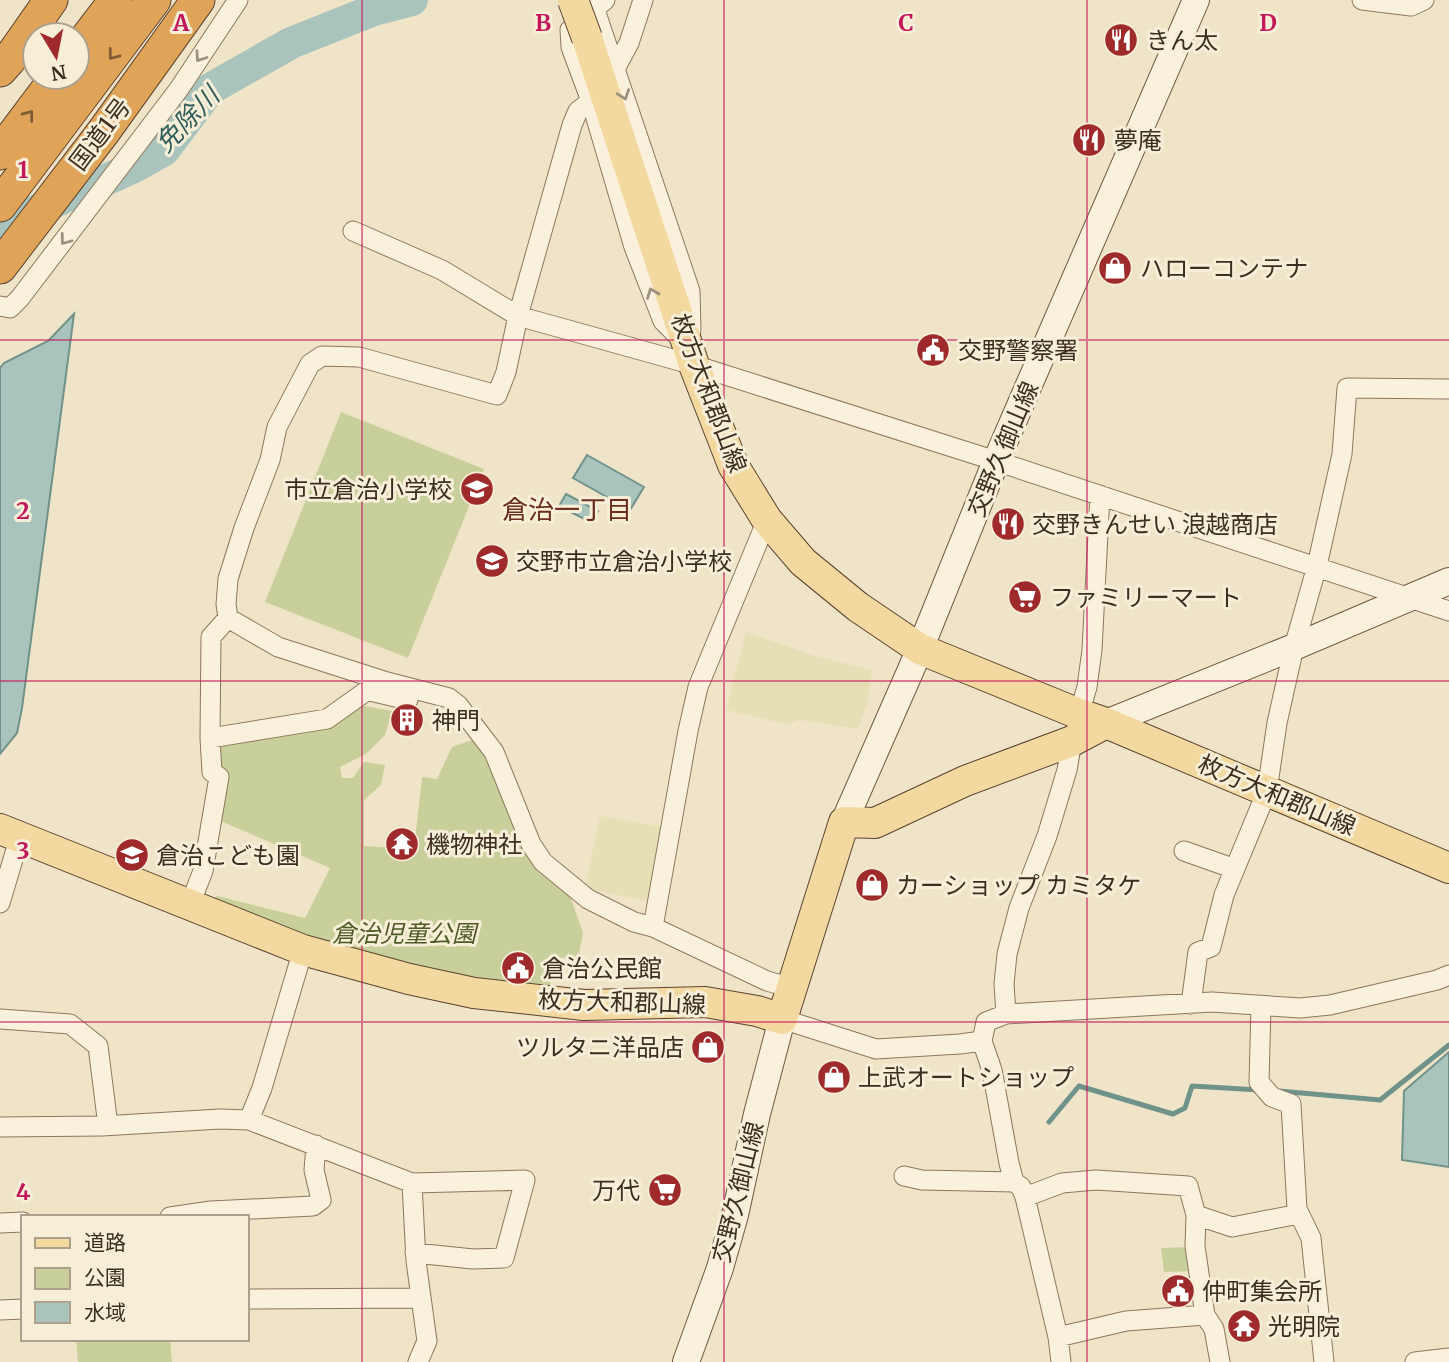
<svg xmlns="http://www.w3.org/2000/svg" width="1449" height="1362" viewBox="0 0 1449 1362" font-family="Merriweather,'Noto Sans JP',serif">
  <rect width="100%" height="100%" fill="#f0e4c8"/>
  <path fill="#e6deb5" d="M 746,632 L 812,655 L 872,670 L 867,704 L 858,729 L 800,720 L 786,724 L 726,710 Z
    M 600,816 L 665,827 L 646,901 L 585,888 Z"/>
  <path fill="#c9cf9b" d="M 341,412 L 484,469 L 408,658 L 265,602 Z
    M 359,705 L 392,711 L 385,735 L 366,754 L 340,767 L 342,778 L 353,778 L 364,762 L 385,765 L 381,785 L 364,800 L 364,846 L 414,849 L 422,777 L 437,779 L 452,747 L 475,739 L 548,880 L 570,896 L 583,933 L 578,959 L 553,957 L 549,996 L 460,986 L 209,903 L 217,896 L 305,918 L 330,868 L 218,820 L 216,765 L 218,744 Z
    M 1192,1247 L 1194,1271 L 1164,1272 L 1161,1248 Z
    M 76,1339 L 170,1339 L 172,1362 L 78,1362 Z"/>
  <path fill="#a9c4bc" stroke="#6f938a" stroke-width="2" d="M 74,314 L 22,708 L 17,733 L 0,754 L 0,368 L 4,363 L 48,341 Z
    M 587,455 L 644,487 L 630,510 L 573,478 Z
    M 566,494 L 598,511 L 592,523 L 559,506 Z
    M 1449,1052 L 1449,1167 L 1402,1160 L 1404,1091 Z"/>
  <g fill="none" stroke-linecap="round" stroke-linejoin="round">
    <path stroke="#6f938a" stroke-width="5" d="M 1279,1091 L 1380,1100 L 1449,1045
      M 1049,1122 L 1079,1086 L 1173,1114 L 1185,1108 L 1192,1086 L 1259,1090"/>
    <path stroke="#a9c4bc" stroke-width="32" d="M 0,225 L 27,215 L 95,183 L 97,184 L 136,166 L 164,150 L 210,89 L 291,43 L 374,10 L 412,0"/>
    <g stroke="#8d765c" stroke-width="21">
      <path id="street" d="M 605,0 L 570,30 L 571,47 L 591,101 L 634,247 L 663,321 L 683,341
        M 1362,0 L 1411,6 L 1424,0
        M 594,7 L 690,291 L 691,330
        M 615,69 L 629,43 L 643,0
        M 591,101 L 578,111 L 572,125 L 518,316 L 506,372 L 497,395 L 359,357 L 322,356 L 310,364 L 277,427 L 270,460 L 244,528 L 228,579 L 226,604 L 228,618 L 278,647 L 387,682 L 449,698 L 458,705 L 494,752 L 531,844 L 543,862 L 588,899 L 634,922 L 653,927
        M 353,231 L 442,270 L 518,316 L 694,365 L 996,461 L 1449,611
        M 0,306 L 10,308 L 20,298 L 179,89 L 238,0
        M 767,520 L 698,687 L 688,731 L 653,927 L 767,981 L 792,988
        M 1079,714 L 1087,687 L 1092,650 L 1100,495
        M 210,738 L 327,719 L 365,692 L 370,691 L 408,700
        M 1184,851 L 1235,869
        M 0,903 L 20,836
        M 190,904 L 203,871 L 219,777 L 212,772 L 210,738 L 211,637 L 228,618
        M 303,950 L 262,1088 L 249,1120 L 412,1183 L 416,1261 L 427,1341 L 418,1362
        M 1191,1004 L 1198,952 L 1211,947 L 1224,895 L 1267,791 L 1277,723 L 1294,647 L 1317,566 L 1342,454 L 1347,388 L 1449,389
        M 1261,1007 L 1259,1082 L 1272,1097 L 1291,1104 L 1297,1209 L 1311,1238 L 1324,1362
        M 1006,1014 L 1004,984 L 1007,954 L 1019,908 L 1047,836 L 1067,770 L 1072,741
        M 0,1019 L 70,1024 L 98,1046 L 108,1126
        M 782,1019 L 876,1049 L 960,1044 L 982,1041 L 986,1022 L 1006,1014 L 1212,1002 L 1300,1008 L 1330,1005 L 1437,980 L 1449,975
        M 982,1041 L 992,1070 L 1009,1163 L 1014,1182 L 1021,1187 L 1025,1197 L 1058,1337
        M 0,1127 L 102,1126 L 220,1119 L 249,1120
        M 904,1176 L 922,1180 L 1014,1182
        M 412,1183 L 525,1180 L 504,1258 L 473,1259 L 415,1253
        M 1025,1197 L 1062,1183 L 1096,1180 L 1188,1186 L 1196,1215 L 1195,1246 L 1205,1315
        M 1196,1215 L 1232,1227 L 1299,1214
        M 170,1217 L 211,1211 L 313,1206 L 321,1200 L 314,1170 L 316,1145
        M 0,1223 L 23,1222
        M 247,1299 L 421,1298
        M 0,1310 L 23,1309
        M 1061,1362 L 1058,1337 L 1126,1321 L 1205,1315 L 1214,1329 L 1220,1362
        M 1415,1362 L 1449,1358"/>
    </g>
    <g stroke="#6f573f" stroke-width="28">
      <path id="secondary" d="M 1106,723 L 1294,647 L 1449,581
        M 844,822 L 920,649 L 996,461 L 1196,0
        M 686,1362 L 720,1268 L 735,1215 L 757,1114 L 782,1019"/>
    </g>
    <g stroke="#5b4430" stroke-width="32">
      <path id="primary" d="M 587,38 L 694,365 L 733,465 L 767,520 L 803,562 L 858,607 L 920,649 L 1079,714 L 1106,723 L 1449,868
        M 0,829 L 303,950 L 409,979 L 474,993 L 584,1005 L 705,1002 L 757,1011 L 782,1019 L 844,822 L 875,823 L 965,781 L 1072,741 L 1106,723"/>
    </g>
    <g stroke="#5b4430" stroke-width="35">
      <path id="highway" d="M 77,51 L 116,0
        M 0,70 L 9,60 L 51,0
        M 0,153 L 57,77
        M 0,205 L 154,0
        M 0,267 L 104,131 L 198,0"/>
    </g>
    <use href="#street" stroke="#faf1dc" stroke-width="19"/>
    <use href="#secondary" stroke="#faf1dc" stroke-width="26"/>
    <use href="#primary" stroke="#f3d9a0" stroke-width="30"/>
    <use href="#highway" stroke="#e0a458" stroke-width="33"/>
    <g stroke="#5b4430" stroke-width="32" stroke-linecap="butt">
      <path id="primary-bridge" d="M 573,0 L 587,38"/>
    </g>
    <use href="#primary-bridge" stroke="#f3d9a0" stroke-width="30"/>
  </g>
  <defs><path id="oneway-chevron" d="M-2-3.5L2.5 0L-2 3.5" fill="none" stroke-width="1.6" stroke-linecap="round" stroke-linejoin="round" transform="scale(1.75)"/></defs>
  <g stroke="#7e5d36">
    <use href="#oneway-chevron" transform="translate(113 55) rotate(127)"/>
    <use href="#oneway-chevron" transform="translate(29 115) rotate(-53)"/>
  </g>
  <g stroke="#9c907e">
    <use href="#oneway-chevron" transform="translate(200 57) rotate(124)"/>
    <use href="#oneway-chevron" transform="translate(624 95) rotate(71)"/>
    <use href="#oneway-chevron" transform="translate(65 240) rotate(127)"/>
    <use href="#oneway-chevron" transform="translate(652 293) rotate(-111)"/>
  </g>
  <path fill="none" stroke="#c2185b" stroke-width="2" stroke-opacity="0.55" d="M 362,0 L 362,1362M 724,0 L 724,1362M 1087,0 L 1087,1362M 0,340 L 1449,340M 0,681 L 1449,681M 0,1022 L 1449,1022"/>
  <defs>
    <g id="restaurant-disc" transform="scale(1.75)"><circle r="9.5" fill="#9e2a2b" stroke="#f7eed8"/><path d="M-5-6h1v4h1v-4h1v4h1v-4h1v5L-1.5 .5V6h-2V.5L-5-1ZM5-6V6H3V1.5H1.5Q1.5-4 5-6Z" fill="#fff"/></g>
    <g id="shop-disc" transform="scale(1.75)"><circle r="9.5" fill="#9e2a2b" stroke="#f7eed8"/><path d="M-5-2.5h2.3a2.7 3.5 0 0 1 5.4 0H5L5.5 6h-11ZM-1.5-2.5h3a1.5 2.3 0 0 0-3 0Z" fill="#fff"/></g>
    <g id="civic-disc" transform="scale(1.75)"><circle r="9.5" fill="#9e2a2b" stroke="#f7eed8"/><path d="M-.6-6.5H3V-4.5H.6V-3L4-1V1h2V6H-6V1h2V-1L-.6-3ZM-1.2 2.5V6h2.4V2.5Z" fill="#fff"/></g>
    <g id="school-disc" transform="scale(1.75)"><circle r="9.5" fill="#9e2a2b" stroke="#f7eed8"/><path d="M0-5L7-2L0 1L-7-2ZM-4 1L0 2.5L4 1V4Q0 6-4 4Z" fill="#fff"/></g>
    <g id="supermarket-disc" transform="scale(1.75)"><circle r="9.5" fill="#9e2a2b" stroke="#f7eed8"/><path d="M-6-5.5h2.5l.6 2H6L4.5 2H-2.5L-4.4-4H-6ZM-1.5 3.2a1.3 1.3 0 1 0 .1 0ZM3 3.2a1.3 1.3 0 1 0 .1 0Z" fill="#fff"/></g>
    <g id="building-disc" transform="scale(1.75)"><circle r="9.5" fill="#9e2a2b" stroke="#f7eed8"/><path d="M-4-6H4V6H1V3H-1V6H-4ZM-2.5-4.3h1.7v1.8h-1.7ZM.8-4.3h1.7v1.8H.8ZM-2.5-1h1.7V.8h-1.7ZM.8-1h1.7V.8H.8Z" fill="#fff"/></g>
    <g id="temple-disc" transform="scale(1.75)"><circle r="9.5" fill="#9e2a2b" stroke="#f7eed8"/><path d="M0-6L5-2H3V0L6.5 2.5H4V6H1.5V3h-3V6H-4V2.5H-6.5L-3 0V-2H-5Z" fill="#fff"/></g>
  </defs>
  <g fill-rule="evenodd">
    <use href="#restaurant-disc" x="1121" y="40"/>
    <use href="#restaurant-disc" x="1089" y="140"/>
    <use href="#shop-disc" x="1115" y="268"/>
    <use href="#civic-disc" x="933" y="350"/>
    <use href="#school-disc" x="477" y="489"/>
    <use href="#restaurant-disc" x="1008" y="524"/>
    <use href="#school-disc" x="492" y="561"/>
    <use href="#supermarket-disc" x="1025" y="597"/>
    <use href="#building-disc" x="407" y="720"/>
    <use href="#temple-disc" x="402" y="844"/>
    <use href="#school-disc" x="132" y="855"/>
    <use href="#shop-disc" x="872" y="885"/>
    <use href="#civic-disc" x="518" y="968"/>
    <use href="#shop-disc" x="708" y="1047"/>
    <use href="#shop-disc" x="834" y="1077"/>
    <use href="#supermarket-disc" x="665" y="1190"/>
    <use href="#civic-disc" x="1178" y="1291"/>
    <use href="#temple-disc" x="1244" y="1326"/>
  </g>
  <g text-anchor="middle" dominant-baseline="central" stroke-width="6" stroke-linejoin="round" paint-order="stroke">
    <g font-size="24" fill="#3d2e20" stroke="#f7eed8" text-anchor="start">
      <text x="1146" y="40">きん太</text>
      <text x="1114" y="140">夢庵</text>
      <text x="1140" y="268">ハローコンテナ</text>
      <text x="958" y="350">交野警察署</text>
      <text x="452" y="489" text-anchor="end">市立倉治小学校</text>
      <text x="1032" y="524">交野きんせい 浪越商店</text>
      <text x="516" y="561">交野市立倉治小学校</text>
      <text x="1050" y="597">ファミリーマート</text>
      <text x="432" y="720">神門</text>
      <text x="426" y="844">機物神社</text>
      <text x="156" y="855">倉治こども園</text>
      <text x="896" y="885">カーショップ カミタケ</text>
      <text x="542" y="968">倉治公民館</text>
      <text x="684" y="1047" text-anchor="end">ツルタニ洋品店</text>
      <text x="858" y="1077">上武オートショップ</text>
      <text x="640" y="1190" text-anchor="end">万代</text>
      <text x="1202" y="1291">仲町集会所</text>
      <text x="1268" y="1326">光明院</text>
    </g>
    <g font-size="24" fill="#3d2e20" stroke="#f7eed8">
      <text transform="translate(100 134) rotate(-53)">国道1号</text>
      <text transform="translate(709 393) rotate(69)">枚方大和郡山線</text>
      <text transform="translate(1003 449) rotate(-67)">交野久御山線</text>
      <text transform="translate(1277 795) rotate(23)">枚方大和郡山線</text>
      <text transform="translate(622 1002) rotate(2)">枚方大和郡山線</text>
      <text transform="translate(738 1192) rotate(-76)">交野久御山線</text>
    </g>
    <g font-size="24" font-style="italic" fill="#4d5a26" stroke="#f7eed8">
      <text x="404" y="933">倉治児童公園</text>
    </g>
    <g font-size="26" font-style="italic" fill="#2f5d5a" stroke="#f7eed8">
      <text transform="translate(187 119) rotate(-46)">免除川</text>
    </g>
    <g font-size="26" fill="#6b2e1e" stroke="#f7eed8">
      <text x="567" y="509">倉治一丁目</text>
    </g>
  </g>
  <g font-size="23" text-anchor="middle" font-weight="bold" fill="#c2185b" stroke="#f7eed8" stroke-width="6" stroke-linejoin="round" paint-order="stroke">
    <text x="181" y="31">A</text>
    <text x="543" y="31">B</text>
    <text x="906" y="31">C</text>
    <text x="1268" y="31">D</text>
    <text x="23" y="178">1</text>
    <text x="23" y="519">2</text>
    <text x="23" y="859">3</text>
    <text x="23" y="1200">4</text>
  </g>
  <rect x="21" y="1215" width="228" height="126" fill="#f7eed8" stroke="#ada18e" stroke-width="2"/>
  <rect x="35" y="1238" width="35" height="10" fill="#f3d9a0" stroke="#ada18e" stroke-width="2"/>
  <text x="84" y="1250" font-size="21" fill="#3d2e20">道路</text>
  <rect x="35" y="1268" width="35" height="21" fill="#c9cf9b" stroke="#ada18e" stroke-width="2"/>
  <text x="84" y="1285" font-size="21" fill="#3d2e20">公園</text>
  <rect x="35" y="1302" width="35" height="21" fill="#a9c4bc" stroke="#ada18e" stroke-width="2"/>
  <text x="84" y="1320" font-size="21" fill="#3d2e20">水域</text>
  <g transform="translate(56 56) rotate(170)"><circle r="33" fill="#f7eed8" stroke="#ada18e" stroke-width="2"/>
  <path d="M0-5L12 26L0 18L-12 26Z" fill="#9e2a2b"/>
  <text y="-10" font-size="19" font-weight="bold" text-anchor="middle" fill="#3d2e20">N</text>
  </g>
</svg>
